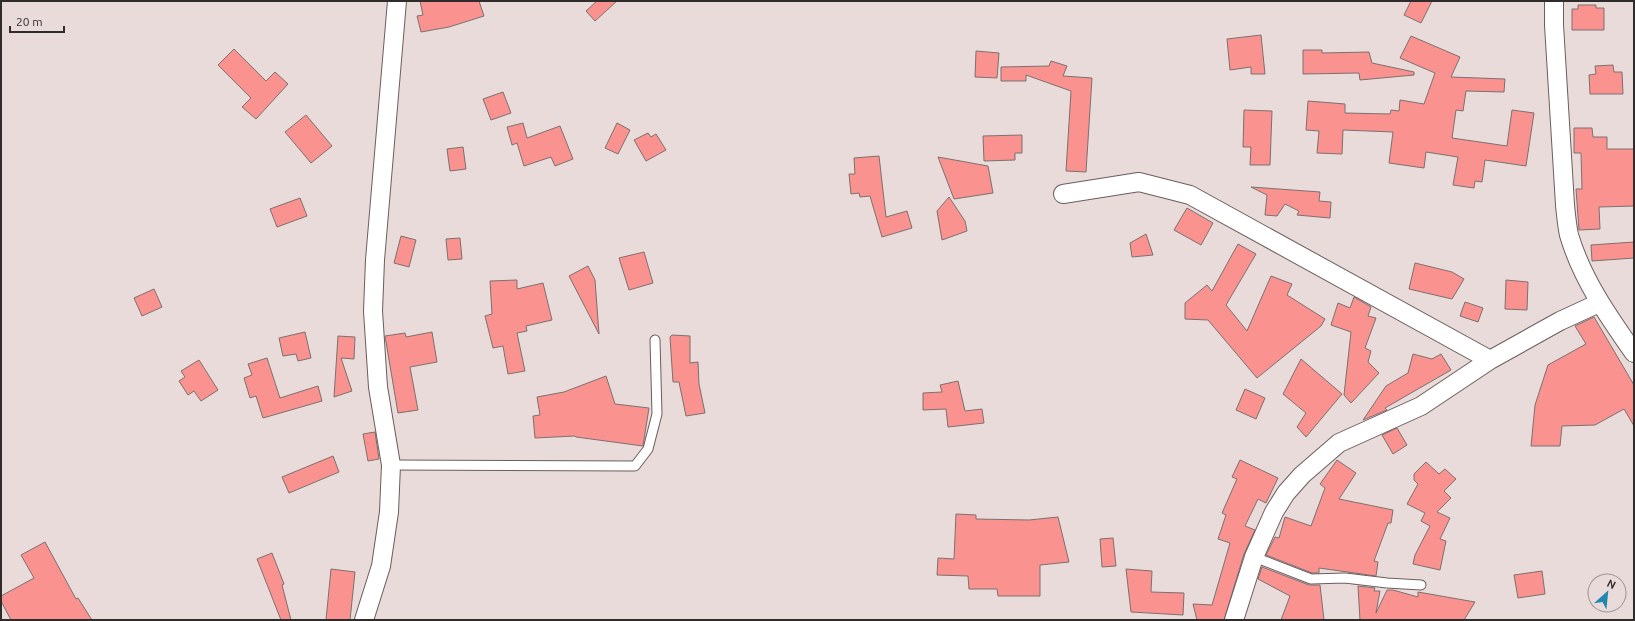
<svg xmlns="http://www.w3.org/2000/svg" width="1635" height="621" viewBox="0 0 1635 621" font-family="Ubuntu,sans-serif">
  <rect width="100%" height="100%" fill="#e9dbda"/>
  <path fill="#fa9290" stroke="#7c706f" d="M 420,1 L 479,1 L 484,16 L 449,27 L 421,32 L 417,16 L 423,15 Z
    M 597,1 L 617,1 L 595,21 L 586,11 Z
    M 1411,1 L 1432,1 L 1421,23 L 1404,15 Z
    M 1578,5 L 1596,5 L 1596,8 L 1604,8 L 1604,30 L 1572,30 L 1572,9 L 1578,9 Z
    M 1261,35 L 1265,74 L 1251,74 L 1251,67 L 1230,70 L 1227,39 Z
    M 1411,36 L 1460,57 L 1451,77 L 1505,79 L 1504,92 L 1466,91 L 1463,111 L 1456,110 L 1452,138 L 1507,146 L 1512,110 L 1534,113 L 1526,166 L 1485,160 L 1482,182 L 1475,181 L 1474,188 L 1453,185 L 1458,157 L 1426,152 L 1424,168 L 1389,163 L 1393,132 L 1343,130 L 1342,154 L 1317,153 L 1319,131 L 1306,130 L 1308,101 L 1345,104 L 1345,113 L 1390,114 L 1391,110 L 1399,111 L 1400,100 L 1424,104 L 1435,73 L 1400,58 Z
    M 234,49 L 266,81 L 275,72 L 288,84 L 256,119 L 242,107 L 251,98 L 218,65 Z
    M 1303,50 L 1322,50 L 1322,53 L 1369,52 L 1372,63 L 1414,72 L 1414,75 L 1360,80 L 1359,73 L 1303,74 Z
    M 976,51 L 999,53 L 997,78 L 975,77 Z
    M 1051,61 L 1067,66 L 1063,76 L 1092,78 L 1086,172 L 1066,171 L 1071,91 L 1026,75 L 1026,81 L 1001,81 L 1001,67 L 1049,66 Z
    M 1613,65 L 1614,72 L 1622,72 L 1623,94 L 1590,94 L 1589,75 L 1596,74 L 1595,66 Z
    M 503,92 L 511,113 L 491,120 L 483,99 Z
    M 1244,110 L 1272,111 L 1270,165 L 1250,165 L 1251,147 L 1243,147 Z
    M 306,115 L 332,146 L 311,163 L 285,132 Z
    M 523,123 L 527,138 L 560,126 L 573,159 L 555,166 L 551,157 L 524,166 L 517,143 L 512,145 L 507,127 Z
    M 617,123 L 630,130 L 618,154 L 605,148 Z
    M 1574,128 L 1592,128 L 1593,137 L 1607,137 L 1607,149 L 1634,149 L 1634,206 L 1599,207 L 1600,229 L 1579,230 L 1576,189 L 1582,189 L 1581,153 L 1574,153 Z
    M 648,133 L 651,137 L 656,134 L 666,150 L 646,161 L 634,140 Z
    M 1022,135 L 1022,153 L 1015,153 L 1015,160 L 984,161 L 983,136 Z
    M 463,147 L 466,169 L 450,171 L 447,149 Z
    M 879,156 L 886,217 L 907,211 L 912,228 L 882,237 L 870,196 L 860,197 L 859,193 L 851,194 L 849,174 L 855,174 L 854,158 Z
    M 938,157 L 988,166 L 993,193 L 954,199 Z
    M 1251,187 L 1320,192 L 1319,201 L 1331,202 L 1330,218 L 1297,215 L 1299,211 L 1285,204 L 1277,216 L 1265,215 L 1267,195 Z
    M 949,197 L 965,221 L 967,231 L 942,240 L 937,211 Z
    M 300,198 L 307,216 L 277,227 L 270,209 Z
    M 1187,208 L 1213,223 L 1201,245 L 1174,230 Z
    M 1146,234 L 1153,255 L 1132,257 L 1130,243 Z
    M 401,236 L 416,240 L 409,267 L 394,263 Z
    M 460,238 L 462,259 L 448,260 L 446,239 Z
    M 1634,242 L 1634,258 L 1592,261 L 1591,245 Z
    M 1238,244 L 1256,254 L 1226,305 L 1247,331 L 1271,276 L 1292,284 L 1287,295 L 1325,319 L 1321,326 L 1257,378 L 1208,320 L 1185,319 L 1185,303 L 1207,285 L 1212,291 Z
    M 644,252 L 653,283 L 629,290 L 619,258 Z
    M 1415,263 L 1452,272 L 1464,279 L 1452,299 L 1409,289 Z
    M 588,266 L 595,280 L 599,334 L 569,276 Z
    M 517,280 L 517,289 L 543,283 L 552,320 L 526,326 L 527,331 L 517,333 L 525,371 L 508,374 L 503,346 L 493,348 L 485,316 L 492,314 L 490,281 Z
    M 1506,280 L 1528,282 L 1527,310 L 1505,309 Z
    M 154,289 L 162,307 L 142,316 L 134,298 Z
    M 1354,297 L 1371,307 L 1368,316 L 1376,318 L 1365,348 L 1371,351 L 1368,362 L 1379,373 L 1351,403 L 1344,395 L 1351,332 L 1331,325 L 1338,303 L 1350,308 Z
    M 1465,302 L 1483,308 L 1478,322 L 1460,316 Z
    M 1594,317 L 1634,385 L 1634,426 L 1624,409 L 1595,425 L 1562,426 L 1560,446 L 1531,446 L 1535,405 L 1548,365 L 1586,344 L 1575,326 Z
    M 305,332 L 311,358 L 298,361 L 296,354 L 283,356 L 279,338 Z
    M 432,332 L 437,362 L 410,367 L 418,410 L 398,413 L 385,336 L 405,333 L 406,337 Z
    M 672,335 L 690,336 L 690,363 L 698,362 L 699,384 L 705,413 L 686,416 L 679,382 L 673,382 L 670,337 Z
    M 338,336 L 355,337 L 354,359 L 341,358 L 352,391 L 334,397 Z
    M 1413,354 L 1432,359 L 1441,354 L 1451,370 L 1385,408 L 1387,410 L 1363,420 L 1386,386 L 1408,373 Z
    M 267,358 L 280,398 L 318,386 L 322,401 L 263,418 L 256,396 L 250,398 L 244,378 L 252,375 L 248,364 Z
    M 1301,359 L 1342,394 L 1306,437 L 1297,427 L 1306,413 L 1283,394 Z
    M 199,360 L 218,390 L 201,401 L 194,391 L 188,395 L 179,381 L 185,377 L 181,371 Z
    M 606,376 L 615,404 L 649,408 L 643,446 L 576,437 L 575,436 L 535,438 L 533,416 L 540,415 L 537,397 L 564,392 Z
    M 958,381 L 965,411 L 982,409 L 984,423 L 948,427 L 946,409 L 923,410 L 923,393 L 942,392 L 940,385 Z
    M 1245,389 L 1265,398 L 1256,419 L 1236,410 Z
    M 1397,428 L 1407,445 L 1393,454 L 1382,435 Z
    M 375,432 L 379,459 L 368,461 L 363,434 Z
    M 333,456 L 339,472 L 289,493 L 282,477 Z
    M 1240,460 L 1278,478 L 1266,503 L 1258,499 L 1245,526 L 1255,530 L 1244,554 L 1224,620 L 1197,620 L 1193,604 L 1212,605 L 1230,543 L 1218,539 L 1226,515 L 1222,513 L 1237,479 L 1232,477 Z
    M 1337,460 L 1356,473 L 1339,499 L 1393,510 L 1391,523 L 1388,523 L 1374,561 L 1378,562 L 1376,576 L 1319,568 L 1319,573 L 1312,573 L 1266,555 L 1275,537 L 1279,538 L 1285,517 L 1311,526 L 1325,488 L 1320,484 Z
    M 1426,462 L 1439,474 L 1445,469 L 1456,479 L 1444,491 L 1451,498 L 1437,512 L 1450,518 L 1440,539 L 1446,541 L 1440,570 L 1413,564 L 1415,555 L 1430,526 L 1421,521 L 1425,513 L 1407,504 L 1418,484 L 1414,480 L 1414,474 Z
    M 956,514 L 976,515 L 976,519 L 1029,520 L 1058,517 L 1069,562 L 1040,565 L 1040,596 L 998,596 L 997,589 L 969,589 L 968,576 L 937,575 L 938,558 L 954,559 Z
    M 1113,538 L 1116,566 L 1102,567 L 1100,539 Z
    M 45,542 L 76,599 L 78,598 L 92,620 L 11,620 L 1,601 L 1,596 L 34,578 L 21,555 Z
    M 272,553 L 284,584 L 282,585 L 291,620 L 281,620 L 257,559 Z
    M 1262,567 L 1309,585 L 1320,585 L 1324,620 L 1281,620 L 1290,596 L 1258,579 Z
    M 331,569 L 355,572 L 350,620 L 326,620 Z
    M 1126,569 L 1152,571 L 1151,592 L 1184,593 L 1183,615 L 1131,612 Z
    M 1542,571 L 1545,594 L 1518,598 L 1514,575 Z
    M 1358,586 L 1375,588 L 1374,591 L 1380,591 L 1376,613 L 1387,590 L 1393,590 L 1418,597 L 1418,592 L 1475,602 L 1464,620 L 1360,620 Z"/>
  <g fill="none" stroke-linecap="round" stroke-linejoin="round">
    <g stroke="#6a5e5d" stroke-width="11">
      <path id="lane" d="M 391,465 L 635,466 L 648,449 L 657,414 L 655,340
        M 1254,557 L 1311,579 L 1345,578 L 1387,583 L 1421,585"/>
    </g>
    <g stroke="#6a5e5d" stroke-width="20">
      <path id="street" d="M 1554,1 L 1554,25 L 1565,205 C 1566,215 1567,226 1569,235 C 1582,279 1608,316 1634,353
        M 1063,194 L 1139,182 L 1190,195 L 1490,360
        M 364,620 L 381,566 L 389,512 L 391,465 L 378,387 L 373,311 L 375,260 L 397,1
        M 1234,620 L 1254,557 L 1274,512 L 1286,493 L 1302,475 L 1339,443 L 1421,406 L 1490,360 L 1560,321 L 1599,303"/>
    </g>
    <use href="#lane" stroke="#fff" stroke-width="9"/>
    <use href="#street" stroke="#fff" stroke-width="18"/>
  </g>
  <rect width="1635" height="621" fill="none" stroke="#312c2c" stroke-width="4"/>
  <g transform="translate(1607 593) rotate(27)"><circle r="19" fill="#e9dbda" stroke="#9f9594"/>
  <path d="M0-3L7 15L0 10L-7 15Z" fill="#2287b0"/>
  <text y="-6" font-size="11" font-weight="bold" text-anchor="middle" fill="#312c2c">N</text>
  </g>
  <path d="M10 26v6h54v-6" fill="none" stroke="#312c2c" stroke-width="2"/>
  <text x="16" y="26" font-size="12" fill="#312c2c" stroke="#e9dbda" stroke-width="3" paint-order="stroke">20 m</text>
</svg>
